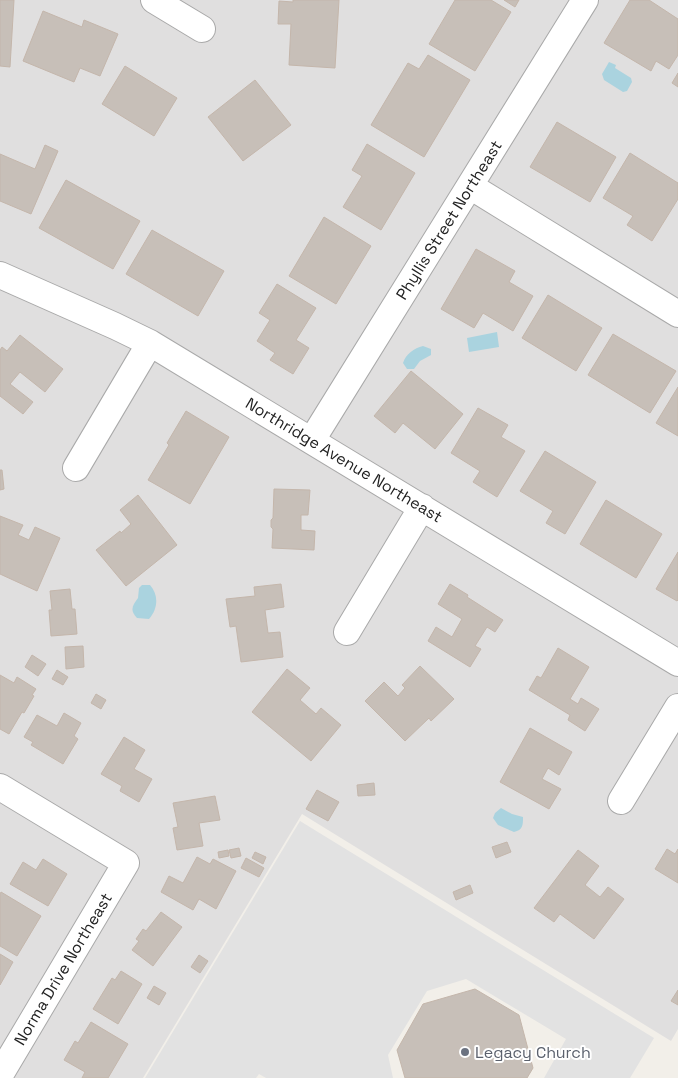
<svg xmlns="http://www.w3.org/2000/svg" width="678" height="1078" viewBox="0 0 678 1078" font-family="'Space Grotesk',sans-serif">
  <rect width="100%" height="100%" fill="#f2efe9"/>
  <path fill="#e0dfdf" d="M 0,0 L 678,0 L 678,1029 L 671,1041 L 302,814 L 143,1078 L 0,1078 Z"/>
  <path fill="#e2e2e2" d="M 300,821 L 654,1038 L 630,1078 L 544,1078 L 566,1039 L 466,979 L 427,991 L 388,1055 L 393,1078 L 266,1078 L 259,1074 L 256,1078 L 145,1078 Z"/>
  <path fill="#aad3df" d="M 609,62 L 616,65 L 615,68 L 631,78 L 632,82 L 627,91 L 623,92 L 604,80 L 602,74 Z
    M 497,332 L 499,347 L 469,352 L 467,338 Z
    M 423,346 L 431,349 L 431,355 L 420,361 L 414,369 L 407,369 L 403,363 C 406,354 414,348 423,346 Z
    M 142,585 L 150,585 C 159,595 158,609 149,619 L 137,618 C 129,610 133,605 138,598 L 139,588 Z
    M 501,808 L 512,814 L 523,817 C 523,825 523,830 514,832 L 498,825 L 493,818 L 495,813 Z"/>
  <path fill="#c7bfb8" stroke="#c4b6ab" d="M 0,0 L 14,0 L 10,67 L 0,66 Z
    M 293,0 L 339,0 L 335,68 L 289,65 L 291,24 L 278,24 L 279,1 L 293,2 Z
    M 455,0 L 491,0 L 511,12 L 475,71 L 429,44 Z
    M 504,0 L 519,0 L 515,7 Z
    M 630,0 L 649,0 L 678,19 L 678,55 L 669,69 L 656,61 L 651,71 L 604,43 Z
    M 43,11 L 82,27 L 84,20 L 118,34 L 100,76 L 80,68 L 74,82 L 23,61 Z
    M 428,55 L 470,80 L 424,157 L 371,125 L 408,63 L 419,69 Z
    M 125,66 L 177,98 L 154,136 L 102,104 Z
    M 678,73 L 678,87 L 672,83 Z
    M 255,80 L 291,125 L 243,161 L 208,117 Z
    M 557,122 L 616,157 L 590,202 L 530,167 Z
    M 367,144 L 415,173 L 381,230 L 343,207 L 362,176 L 352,170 Z
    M 45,145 L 58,151 L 31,214 L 0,201 L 0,154 L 35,169 Z
    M 630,153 L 678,183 L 678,199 L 652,241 L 627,225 L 633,216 L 603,198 Z
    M 66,180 L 140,221 L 113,269 L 39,228 Z
    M 324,217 L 371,246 L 336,304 L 289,276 Z
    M 152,230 L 224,271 L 198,316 L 126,274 Z
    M 476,249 L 515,271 L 509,282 L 533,296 L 513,331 L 483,313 L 474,328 L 441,309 Z
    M 277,284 L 316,308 L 296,340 L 309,348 L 293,374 L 270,360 L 275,353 L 257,341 L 270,320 L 259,313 Z
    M 548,295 L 602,328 L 576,371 L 522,338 Z
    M 613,334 L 676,371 L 650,413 L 588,375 Z
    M 20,335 L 63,369 L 45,392 L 20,372 L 10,384 L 33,402 L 23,414 L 0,396 L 0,350 L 2,347 L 7,351 Z
    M 411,371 L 463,414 L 435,449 L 403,423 L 395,433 L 374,416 Z
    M 678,387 L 678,436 L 656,423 Z
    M 478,408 L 508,425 L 501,437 L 525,451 L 497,497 L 473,482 L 480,471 L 451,453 Z
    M 186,411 L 229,437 L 190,504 L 148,480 L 169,445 L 167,443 Z
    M 545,451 L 596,482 L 565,534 L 546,523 L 553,511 L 520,491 Z
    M 0,470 L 2,470 L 4,489 L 0,490 Z
    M 274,489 L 310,490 L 308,515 L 301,515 L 301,530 L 315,531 L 314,550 L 272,548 L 273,529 L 271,527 L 271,520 L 273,518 Z
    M 138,495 L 177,545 L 126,586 L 96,550 L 120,531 L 121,533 L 131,524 L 120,510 Z
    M 606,500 L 662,534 L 636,578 L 580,544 Z
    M 0,516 L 23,525 L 18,535 L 29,540 L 35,527 L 60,538 L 37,591 L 0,574 Z
    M 678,552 L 678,600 L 677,601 L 656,589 Z
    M 281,584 L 284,607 L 265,610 L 268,633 L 280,632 L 283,657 L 241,662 L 236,626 L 230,627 L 226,599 L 255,596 L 254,587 Z
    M 450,584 L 468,595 L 467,597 L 503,620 L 495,632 L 487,627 L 475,646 L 481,649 L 470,667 L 428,641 L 436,627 L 452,637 L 462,619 L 438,604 Z
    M 70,589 L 72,609 L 75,609 L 77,634 L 51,636 L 49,610 L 52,610 L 50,591 Z
    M 83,646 L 84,667 L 66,669 L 65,647 Z
    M 558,648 L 589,667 L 570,699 L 578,704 L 581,698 L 599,709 L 585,731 L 568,720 L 570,715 L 529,690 L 537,676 L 541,678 Z
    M 32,655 L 46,664 L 38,676 L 25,667 Z
    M 420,666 L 454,699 L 431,721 L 429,718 L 405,741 L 365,701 L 384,682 L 398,696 L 405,688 L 402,685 Z
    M 287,669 L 310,688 L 300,700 L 316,714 L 321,708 L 341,725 L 311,761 L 252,712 Z
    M 57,670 L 68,677 L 63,685 L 52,679 Z
    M 0,675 L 14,683 L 17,677 L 36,689 L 32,695 L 34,696 L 24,713 L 22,712 L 9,734 L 0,729 Z
    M 96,694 L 106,700 L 101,709 L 91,703 Z
    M 64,713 L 81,723 L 74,736 L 78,739 L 63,764 L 31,745 L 33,742 L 24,737 L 37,715 L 57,726 Z
    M 530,728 L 572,752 L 559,775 L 548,768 L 542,779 L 561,789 L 549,809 L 500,782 Z
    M 124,737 L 145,750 L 134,769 L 152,779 L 139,802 L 120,791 L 122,786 L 101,774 Z
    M 374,783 L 375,795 L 358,796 L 357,785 Z
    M 317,790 L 339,802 L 328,821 L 306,809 Z
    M 215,796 L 220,820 L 199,823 L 203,846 L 177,850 L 173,828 L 178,827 L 173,803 Z
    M 507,842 L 511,852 L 496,858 L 492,847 Z
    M 239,848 L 241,856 L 231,858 L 229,850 Z
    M 667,849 L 675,854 L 678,849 L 678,883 L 655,869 Z
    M 228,850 L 229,856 L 219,858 L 218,852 Z
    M 578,850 L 599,866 L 585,885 L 600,897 L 608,887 L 624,899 L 594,939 L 560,914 L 554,922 L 534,908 Z
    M 255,852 L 266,857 L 263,864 L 252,858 Z
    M 197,857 L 210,864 L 213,859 L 236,871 L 216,909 L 199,899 L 193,910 L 161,892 L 169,876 L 183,883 Z
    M 246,858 L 264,868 L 259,877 L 241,868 Z
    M 43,859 L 67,874 L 48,906 L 10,884 L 23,862 L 36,870 Z
    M 470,885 L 473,893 L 456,900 L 453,892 Z
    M 1,892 L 41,916 L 17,956 L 0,946 L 0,894 Z
    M 161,912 L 182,927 L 153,966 L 132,950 L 139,941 L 136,939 L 143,929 L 146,931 Z
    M 0,954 L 13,962 L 0,985 Z
    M 199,955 L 208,961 L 200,973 L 191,967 Z
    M 121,971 L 142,984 L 118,1024 L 93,1009 L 112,978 L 115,980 Z
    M 154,986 L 166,993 L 159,1005 L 147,998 Z
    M 475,989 L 519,1015 L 533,1068 L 527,1078 L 405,1078 L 397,1050 L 423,1004 Z
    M 678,990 L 678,1005 L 671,1001 Z
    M 91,1022 L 128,1044 L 108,1078 L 82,1078 L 85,1072 L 64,1060 L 75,1041 L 78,1043 Z"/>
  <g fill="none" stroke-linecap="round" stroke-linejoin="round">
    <g stroke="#a9a9a9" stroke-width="28">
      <path id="street" d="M 154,0 L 202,29
        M 470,186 L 678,314
        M 0,275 L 115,326 L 150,343 L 678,663
        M 312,440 L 585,0
        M 76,468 L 150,343
        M 347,632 L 422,507
        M 0,787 L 126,863 L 0,1075
        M 621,801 L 678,707"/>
    </g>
    <use href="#street" stroke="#fff" stroke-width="26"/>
  </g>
  <circle fill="#6b7280" stroke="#fff" stroke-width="2" cx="465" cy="1052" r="5"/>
  <g text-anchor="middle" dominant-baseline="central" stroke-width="4" stroke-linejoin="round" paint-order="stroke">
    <g font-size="16" fill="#222" stroke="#fff">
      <text transform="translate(449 220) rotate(-58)">Phyllis Street Northeast</text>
      <text transform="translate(344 460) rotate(31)">Northridge Avenue Northeast</text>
      <text transform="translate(63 969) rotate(-59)">Norma Drive Northeast</text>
    </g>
    <g font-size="16" fill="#5b616d" stroke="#fff" text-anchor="start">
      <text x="475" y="1052">Legacy Church</text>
    </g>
  </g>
</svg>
